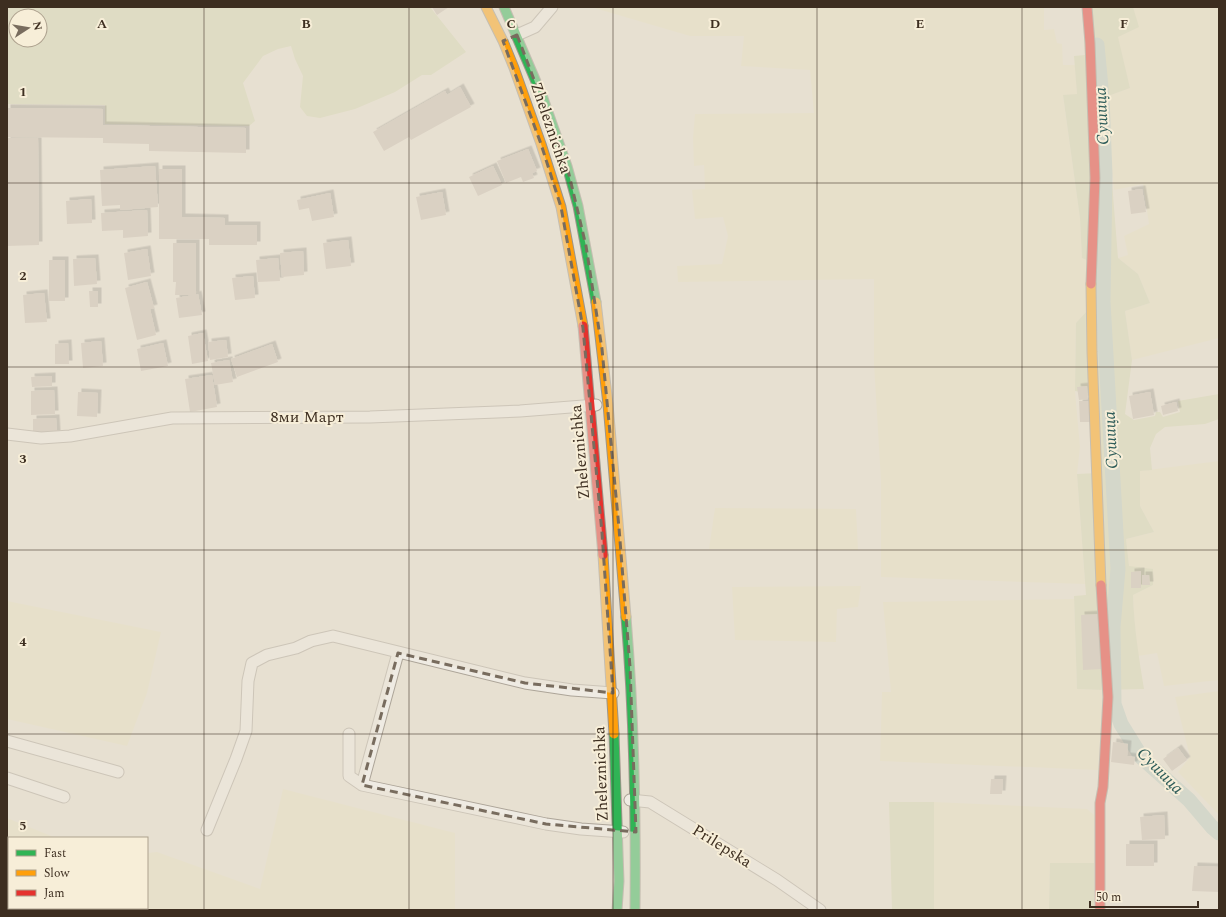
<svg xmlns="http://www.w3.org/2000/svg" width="1226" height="917" viewBox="0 0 1226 917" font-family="Spectral,serif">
  <defs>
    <filter id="shadow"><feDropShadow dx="3.5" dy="-3.5" stdDeviation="0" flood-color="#0004"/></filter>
  </defs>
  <rect width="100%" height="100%" fill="#e7e0d1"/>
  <path fill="#e6dfc2" d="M 591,7 L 1044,7 L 1044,30 L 1054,29 L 1057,43 L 1062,44 L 1063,65 L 1075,65 L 1077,94 L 1063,96 L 1080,218 L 1082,258 L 1091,262 L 1087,311 L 1076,323 L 1075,391 L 1080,447 L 1077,474 L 1085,584 L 881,577 L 881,481 L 874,364 L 874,279 L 678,282 L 677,266 L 722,264 L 728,236 L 723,217 L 695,219 L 692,190 L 705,189 L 704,165 L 694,166 L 693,138 L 695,114 L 814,113 L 810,70 L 741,66 L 744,36 L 690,36 Z
    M 1133,7 L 1219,7 L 1219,230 L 1218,230 L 1219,338 L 1132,360 L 1125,311 L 1150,303 L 1138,274 L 1118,258 L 1128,255 L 1124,236 L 1149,224 L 1143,184 L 1114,190 L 1110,157 L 1108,96 L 1130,88 L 1117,37 L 1138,27 Z
    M 1219,461 L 1219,680 L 1164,686 L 1157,653 L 1138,656 L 1134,617 L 1133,595 L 1153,585 L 1152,569 L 1129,567 L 1126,539 L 1154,532 L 1140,506 L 1140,471 Z
    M 715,508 L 856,509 L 858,550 L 709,549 Z
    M 861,586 L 858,607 L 837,609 L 836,642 L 735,640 L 732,587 Z
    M 1074,599 L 1077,689 L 1103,690 L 1098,770 L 880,761 L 882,692 L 891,692 L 883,602 Z
    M 7,601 L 161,632 L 147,693 L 127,746 L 7,719 Z
    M 1219,691 L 1219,815 L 1178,772 L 1190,757 L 1175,697 Z
    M 283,789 L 455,833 L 455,910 L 7,910 L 7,818 L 56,838 L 9,838 L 9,908 L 147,908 L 147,853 L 157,852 L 260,889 Z
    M 934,802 L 1087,809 L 1094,815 L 1094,863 L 1050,863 L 1049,910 L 934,910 Z"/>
  <path fill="#d6d7b3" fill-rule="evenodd" d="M 7,7 L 430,7 L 466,52 L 431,75 L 422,75 L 395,92 L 355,109 L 320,118 L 307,116 L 300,107 L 303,76 L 295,59 L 291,46 L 278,49 L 263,56 L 243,83 L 255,121 L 249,126 L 105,124 L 105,105 L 7,104 ZM 16,16 L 40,16 L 40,40 L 16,40 Z
    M 1083,7 L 1133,7 L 1139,27 L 1118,37 L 1130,88 L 1108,96 L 1110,157 L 1118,258 L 1138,274 L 1150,303 L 1125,311 L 1132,360 L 1125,414 L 1134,420 L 1155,416 L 1156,412 L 1160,412 L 1163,417 L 1180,412 L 1178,401 L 1219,394 L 1219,419 L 1205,424 L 1165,427 L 1156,434 L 1150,448 L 1152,470 L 1140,471 L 1140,506 L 1154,532 L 1126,539 L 1129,566 L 1153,569 L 1153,585 L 1133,595 C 1134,627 1139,658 1144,689 L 1103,690 L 1077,689 L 1074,596 L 1086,595 L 1077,474 L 1097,473 L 1092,394 L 1075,391 L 1076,323 L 1087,311 L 1091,262 L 1082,258 L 1080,218 L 1063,95 L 1077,94 L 1074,56 L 1085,55 Z
    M 889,802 L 934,802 L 934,910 L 892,910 Z
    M 1050,863 L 1094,863 L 1094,910 L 1049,910 Z"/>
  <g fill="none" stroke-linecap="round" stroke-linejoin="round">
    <path stroke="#bcccc2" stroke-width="15" d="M 1097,45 L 1102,98 L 1105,175 L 1103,302 L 1118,569 L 1113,627 L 1114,704 L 1121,724 L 1142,758 L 1189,800 L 1212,827 L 1219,833"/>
  </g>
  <path fill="#cbbfb2" filter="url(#shadow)" d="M 432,7 L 449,7 L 437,15 Z
    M 460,87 L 471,107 L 411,140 L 409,137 L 384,151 L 373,132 L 445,91 L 447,95 Z
    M 7,108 L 103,109 L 103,125 L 246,128 L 246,153 L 149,151 L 149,144 L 103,143 L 103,138 L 7,137 Z
    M 7,138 L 38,138 L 39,245 L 7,246 Z
    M 528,149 L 537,171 L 532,173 L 534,178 L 523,182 L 521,177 L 506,183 L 497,161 Z
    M 155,166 L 158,207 L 120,210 L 120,205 L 102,206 L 100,170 Z
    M 493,166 L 502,185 L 478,196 L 469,177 Z
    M 159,169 L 182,169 L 182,217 L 225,218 L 225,225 L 257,225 L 257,245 L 209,245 L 209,239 L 159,239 Z
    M 1142,189 L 1146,212 L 1131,214 L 1128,191 Z
    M 442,192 L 446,215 L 421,220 L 416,197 Z
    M 330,193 L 334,217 L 312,221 L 309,208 L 299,210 L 297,200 Z
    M 91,199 L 92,223 L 67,224 L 66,201 Z
    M 147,210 L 148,236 L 123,238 L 123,230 L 102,231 L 101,213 Z
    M 348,240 L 351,266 L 326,269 L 323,243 Z
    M 173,243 L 196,243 L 196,295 L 198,294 L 202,315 L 179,318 L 176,298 L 194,295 L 175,295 L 176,282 L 173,282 Z
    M 147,249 L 151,276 L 128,280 L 124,253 Z
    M 303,251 L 304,275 L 282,277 L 280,253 Z
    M 95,258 L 97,284 L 74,286 L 73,259 Z
    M 278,258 L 280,281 L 258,282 L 256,260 Z
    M 49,260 L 65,260 L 65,301 L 49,301 Z
    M 253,276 L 255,298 L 235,300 L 232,278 Z
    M 147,282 L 154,308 L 150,309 L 156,335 L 137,340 L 125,288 Z
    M 89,291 L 98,291 L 98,307 L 90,307 Z
    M 44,293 L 47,322 L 25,323 L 23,295 Z
    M 203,333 L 208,361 L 192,364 L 188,336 Z
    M 226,340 L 228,357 L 210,360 L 208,342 Z
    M 101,341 L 103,366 L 83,368 L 81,343 Z
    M 68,343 L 69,364 L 55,364 L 55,344 Z
    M 163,343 L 168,366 L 141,371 L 137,349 Z
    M 272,344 L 278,362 L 237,377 L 231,359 Z
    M 229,360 L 233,382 L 215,385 L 211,363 Z
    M 212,375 L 217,407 L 190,412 L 185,379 Z
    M 52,376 L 52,386 L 32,387 L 31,377 Z
    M 1087,386 L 1088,399 L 1079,400 L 1077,387 Z
    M 54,390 L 55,414 L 31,415 L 31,391 Z
    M 78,392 L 98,393 L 97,417 L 77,416 Z
    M 1150,392 L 1154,415 L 1133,419 L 1129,396 Z
    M 1079,401 L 1090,401 L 1091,422 L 1080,422 Z
    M 1176,402 L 1178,411 L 1163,415 L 1161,406 Z
    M 56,418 L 57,434 L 33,435 L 33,419 Z
    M 1141,571 L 1141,588 L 1131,588 L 1131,572 Z
    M 1142,575 L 1149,575 L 1150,585 L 1142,585 Z
    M 1101,614 L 1103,669 L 1083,670 L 1081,615 Z
    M 1113,742 L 1128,744 L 1127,756 L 1135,757 L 1134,765 L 1111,762 Z
    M 1178,748 L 1187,760 L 1172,771 L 1163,759 Z
    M 991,779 L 1003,779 L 1002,794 L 990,794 Z
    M 1164,815 L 1165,839 L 1142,840 L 1140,817 Z
    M 1126,844 L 1154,844 L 1154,866 L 1126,866 Z
    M 1194,866 L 1219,867 L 1219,892 L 1192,891 Z"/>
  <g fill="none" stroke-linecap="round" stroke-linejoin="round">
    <g stroke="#ada599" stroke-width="13">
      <path id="street" d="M 517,35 L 535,27 L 552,7
        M 7,434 L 41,438 L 70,436 L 172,418 L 370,417 L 520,411 L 596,405
        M 349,734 L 349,776 L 362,785 L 546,824 L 581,829 L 623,832
        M 7,741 L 118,772
        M 7,778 L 64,797
        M 362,785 L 398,653
        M 630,800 L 650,802 L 777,880 L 820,910
        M 207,830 L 236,759 L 246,731 L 248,681 L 252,663 L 267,655 L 296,648 L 311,641 L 333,636 L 525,683 L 572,690 L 613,693"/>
    </g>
    <g stroke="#9c958a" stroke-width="11">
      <path id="fast" d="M 504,7 L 543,98 L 567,166 L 578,206 L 596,302
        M 626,617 C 634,714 636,812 635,910
        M 614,734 L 619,881 L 617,910"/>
    </g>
    <g stroke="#9c958a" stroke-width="11">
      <path id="slow" d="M 486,7 L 503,41 L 514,68 L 541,144 L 561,207 L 583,326
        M 1091,284 L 1092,352 L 1101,585
        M 596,302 L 608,404 L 626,617
        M 603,555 L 614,734"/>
    </g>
    <g stroke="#9c958a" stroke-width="11">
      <path id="jam" d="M 1087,7 L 1090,43 L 1095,178 L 1091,284
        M 583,326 L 603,555
        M 1100,910 L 1100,803 L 1103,787 L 1108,697 L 1101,585"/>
    </g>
    <use href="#street" stroke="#efebe3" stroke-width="11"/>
    <use href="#fast" stroke="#30b455" stroke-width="9"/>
    <use href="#slow" stroke="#ff9f0a" stroke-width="9"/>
    <use href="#jam" stroke="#e5322d" stroke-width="9"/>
  </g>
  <path d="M0 0H1226V917H0ZM 517,35 L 567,166 L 586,246 L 602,349 L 619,528 L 630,667 L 636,832 L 546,824 L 362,785 L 398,653 L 525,683 L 613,693 L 602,533 L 583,328 L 561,207 L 541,144 L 503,41 Z" fill="#e7e0d1" fill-opacity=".55" fill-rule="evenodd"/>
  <path fill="none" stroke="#786c5e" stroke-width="3" stroke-dasharray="8 5" stroke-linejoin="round" d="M 517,35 L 567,166 L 586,246 L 602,349 L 619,528 L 630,667 L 636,832 L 546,824 L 362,785 L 398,653 L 525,683 L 613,693 L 602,533 L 583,328 L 561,207 L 541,144 L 503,41 Z"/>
  <path fill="none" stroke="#3d2e20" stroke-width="1" stroke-opacity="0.55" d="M 204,7 L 204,910M 409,7 L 409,910M 613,7 L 613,910M 817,7 L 817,910M 1022,7 L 1022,910M 7,183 L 1219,183M 7,367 L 1219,367M 7,550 L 1219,550M 7,734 L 1219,734"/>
  <g text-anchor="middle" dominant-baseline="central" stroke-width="4" stroke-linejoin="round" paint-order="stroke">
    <g font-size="16" fill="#3d2e20" stroke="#f7eed8">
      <text transform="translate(551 128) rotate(71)">Zheleznichka</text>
      <text x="307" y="417">8ми Март</text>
      <text transform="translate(580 452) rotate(-95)">Zheleznichka</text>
      <text transform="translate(601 774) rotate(-92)">Zheleznichka</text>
      <text transform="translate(722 846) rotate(32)">Prilepska</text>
    </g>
    <g font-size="17" font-style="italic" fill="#2f5d5a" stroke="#f7eed8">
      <text transform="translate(1102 116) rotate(-93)">Сушица</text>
      <text transform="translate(1111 440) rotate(-93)">Сушица</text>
      <text transform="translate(1160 771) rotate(45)">Сушица</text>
    </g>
  </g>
  <g font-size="13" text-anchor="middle" font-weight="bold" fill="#3d2e20" stroke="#f7eed8" stroke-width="4" stroke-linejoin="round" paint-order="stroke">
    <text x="102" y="28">A</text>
    <text x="306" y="28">B</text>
    <text x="511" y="28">C</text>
    <text x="715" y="28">D</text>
    <text x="920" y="28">E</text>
    <text x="1124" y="28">F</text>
    <text x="23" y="96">1</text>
    <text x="23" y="280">2</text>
    <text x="23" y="463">3</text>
    <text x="23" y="646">4</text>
    <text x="23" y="830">5</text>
  </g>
  <rect width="1226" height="917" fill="none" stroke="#3d2e20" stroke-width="16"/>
  <rect x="8" y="837" width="140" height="72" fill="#f7eed8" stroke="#ada18e"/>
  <rect x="16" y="850" width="20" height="6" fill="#30b455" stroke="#ada18e"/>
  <text x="44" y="857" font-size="12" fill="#3d2e20">Fast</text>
  <rect x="16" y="870" width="20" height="6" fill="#ff9f0a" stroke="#ada18e"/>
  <text x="44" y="877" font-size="12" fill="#3d2e20">Slow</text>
  <rect x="16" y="890" width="20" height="6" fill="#e5322d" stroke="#ada18e"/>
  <text x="44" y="897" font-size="12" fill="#3d2e20">Jam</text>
  <g transform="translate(28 28) rotate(78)"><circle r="19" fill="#f7eed8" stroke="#ada18e"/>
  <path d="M0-3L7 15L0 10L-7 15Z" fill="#786c5e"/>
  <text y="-6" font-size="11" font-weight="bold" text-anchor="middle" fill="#3d2e20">N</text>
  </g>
  <path d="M1090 901v6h108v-6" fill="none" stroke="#3d2e20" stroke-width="2"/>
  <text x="1096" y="901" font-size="12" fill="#3d2e20" stroke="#f7eed8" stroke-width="3" paint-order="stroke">50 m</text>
</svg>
